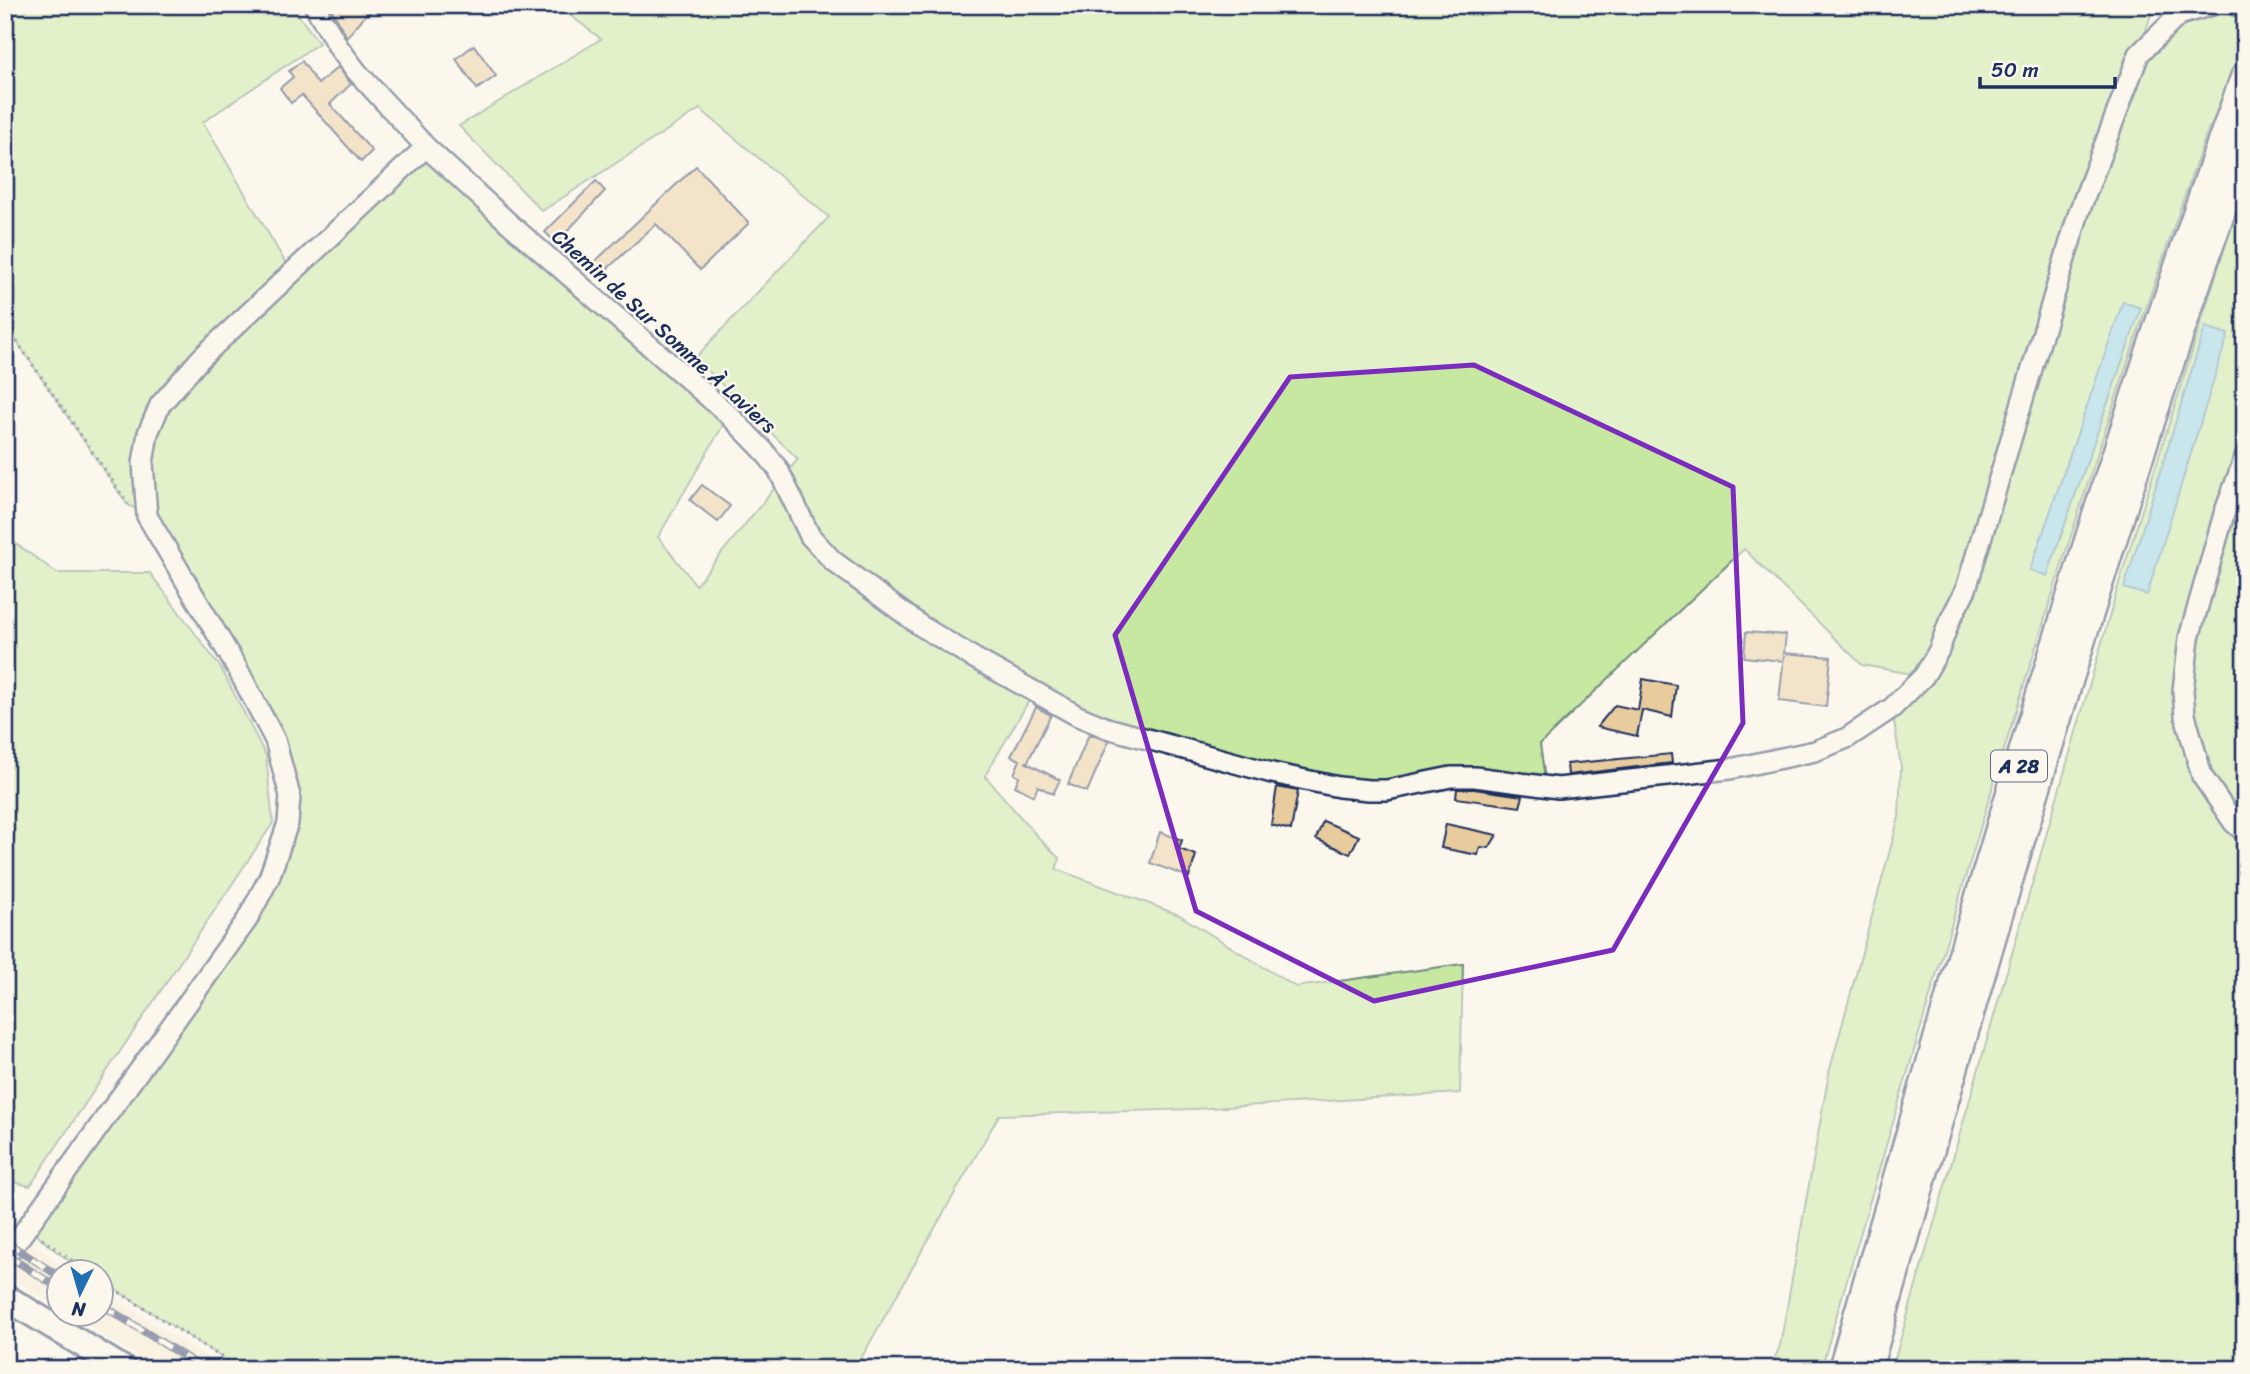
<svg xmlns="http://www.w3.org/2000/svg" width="2250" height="1374" viewBox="0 0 2250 1374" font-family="Sriracha,sans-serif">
  <rect width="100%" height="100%" fill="#fbf7ec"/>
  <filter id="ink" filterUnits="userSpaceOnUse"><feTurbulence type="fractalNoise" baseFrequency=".0143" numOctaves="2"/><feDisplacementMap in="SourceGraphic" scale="14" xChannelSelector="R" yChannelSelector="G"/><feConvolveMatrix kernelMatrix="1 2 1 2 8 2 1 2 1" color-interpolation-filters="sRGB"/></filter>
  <g filter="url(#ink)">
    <path fill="#f6ead4" d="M 32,1243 L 71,1272 L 60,1272 L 59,1307 L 9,1276 L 5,1280 L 5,1272 L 9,1275 Z
      M 102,1291 L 223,1368 L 225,1369 L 158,1369 L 71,1315 L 102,1314 Z"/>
    <path fill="#c6e8a1" stroke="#708c80" stroke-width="2" d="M 5,5 L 291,5 L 319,43 L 203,122 L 291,272 L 426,147 L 729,415 L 658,537 L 696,585 L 798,459 L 695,358 L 829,217 L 700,109 L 542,211 L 459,126 L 601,39 L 557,5 L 2154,5 L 2139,52 L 2179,15 L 2212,5 L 2245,6 L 2245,143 L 2209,127 C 2063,535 1942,952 1821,1369 L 1770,1369 L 1780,1346 L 1829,1073 L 1899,817 L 1901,767 L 1892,708 L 1923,676 L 1862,665 L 1744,549 L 1540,744 L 1546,786 L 1514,782 L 1387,790 L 1144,740 L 1034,692 L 985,776 L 1036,835 L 1060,859 L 1056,869 L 1179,915 L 1296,987 L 1463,964 L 1460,1093 L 1193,1109 L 999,1115 L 855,1369 L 240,1369 L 102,1281 L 102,1272 C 74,1272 49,1244 28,1228 L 227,949 L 288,823 L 275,740 L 147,516 L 127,504 L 5,324 Z
      M 2243,189 L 2245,1369 L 1892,1369 L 2119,583 Z
      M 5,536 L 57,573 L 150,573 L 221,668 L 266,756 L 273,823 L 30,1186 L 5,1180 Z"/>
    <path fill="#89d0eb" stroke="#5d90b3" stroke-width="2" d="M 2123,302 L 2141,308 L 2047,576 L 2030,570 Z
      M 2205,327 L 2228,334 L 2147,595 L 2124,588 Z"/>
    <path fill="#e9cc9d" stroke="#1b2f5e" stroke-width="2" d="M 329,5 L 379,5 L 364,17 L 347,37 Z
      M 474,45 L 496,76 L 477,89 L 456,59 Z
      M 302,61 L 318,84 L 338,67 L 351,84 L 330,104 L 372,151 L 361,162 L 302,95 L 291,103 L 280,88 L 293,77 L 289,71 Z
      M 696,166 L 749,223 L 700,270 L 656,224 L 605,271 L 586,270 Z
      M 596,181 L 605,191 L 556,243 L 545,232 Z
      M 702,485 L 730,506 L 718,522 L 690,500 Z
      M 1746,632 L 1786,635 L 1784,653 L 1831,657 L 1826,707 L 1779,701 L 1784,655 L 1783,661 L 1744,657 Z
      M 1643,679 L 1676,685 L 1672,717 L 1642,710 L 1637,736 L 1597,727 L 1615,705 L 1638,710 Z
      M 1036,707 L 1051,715 L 1027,763 L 1025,762 L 1060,780 L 1053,794 L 1038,786 L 1034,796 L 1015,786 L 1019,777 L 1014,774 L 1020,760 L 1011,756 Z
      M 1089,734 L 1109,741 L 1087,792 L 1068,784 Z
      M 1671,754 L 1672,763 L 1568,775 L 1567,764 Z
      M 1277,787 L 1298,791 L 1291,830 L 1271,825 Z
      M 1457,789 L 1474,789 L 1523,796 L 1520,807 L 1456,798 Z
      M 1323,821 L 1359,836 L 1350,854 L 1316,839 Z
      M 1446,824 L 1497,835 L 1489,848 L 1480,847 L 1478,855 L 1441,848 Z
      M 1160,832 L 1182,840 L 1179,849 L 1196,855 L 1189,877 L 1150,863 Z"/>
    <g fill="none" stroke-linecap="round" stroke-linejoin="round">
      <g stroke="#1b2f5e" stroke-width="24">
        <path id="minor" d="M 314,5 L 339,48 L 357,72 L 426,147 L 511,225 L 729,415 L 763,450 L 778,469 L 810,536 L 833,561 L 921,626 L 974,658 L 1078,716 L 1107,728 L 1272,773 L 1339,787 L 1369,790 L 1387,790 L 1451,777 L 1475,777 L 1558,788 L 1730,769 L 1815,751 L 1847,738 L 1892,708 L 1924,676 L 1939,650 L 1949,622 L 1966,589 L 2079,212 L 2139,54 L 2179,15 L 2212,5
          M 2235,5 L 2245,6
          M 2245,457 L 2224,514 L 2189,638 L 2183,691 L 2185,715 L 2202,776 L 2234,823 L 2245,832
          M 5,1258 L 247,920 L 269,878 L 288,823 L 290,796 L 275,740 L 237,668 L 147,516 L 143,463 L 148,433 L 160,405 L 201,358 L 426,147"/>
      </g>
      <g stroke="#1b2f5e" stroke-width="30">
        <path id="major" d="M 5,1297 L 123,1369"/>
      </g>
      <g stroke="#1b2f5e" stroke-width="33">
        <path id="highway" d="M 1843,1369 C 1967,935 2092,503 2245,78
          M 1867,1369 C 1984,958 2102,545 2245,142"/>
      </g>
      <path stroke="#1b2f5e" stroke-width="3.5" stroke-dasharray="2 5" stroke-linecap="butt" d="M 5,324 L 128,504
        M 42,1239 L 88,1272
        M 102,1281 L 240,1369"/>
      <use href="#minor" stroke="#fbf7ec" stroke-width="19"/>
      <use href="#major" stroke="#fbf7ec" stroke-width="24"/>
      <use href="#highway" stroke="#fbf7ec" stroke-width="28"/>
      <g stroke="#1b2f5e" stroke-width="8">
        <path id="rail" d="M 5,1241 L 60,1277
          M 5,1254 L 60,1289
          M 102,1305 L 204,1369"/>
      </g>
      <use href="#rail" stroke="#fbf7ec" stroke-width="5" stroke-dasharray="16" stroke-linecap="butt"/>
    </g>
  </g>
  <path d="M0 0H2250V1374H0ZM 1474,365 L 1733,487 L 1743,723 L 1613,950 L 1374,1001 L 1196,911 L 1115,635 L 1290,377 Z" fill="#fbf7ec" fill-opacity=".55" fill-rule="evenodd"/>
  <path fill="none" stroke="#7b2cbf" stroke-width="5" stroke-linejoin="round" d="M 1474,365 L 1733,487 L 1743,723 L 1613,950 L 1374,1001 L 1196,911 L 1115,635 L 1290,377 Z"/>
  <g text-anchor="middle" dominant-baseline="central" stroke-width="5" stroke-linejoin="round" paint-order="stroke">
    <rect fill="#fbf7ec" stroke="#5e6b89" stroke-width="2" x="1991" y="750.5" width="56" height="31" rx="5"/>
    <g font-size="19" font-weight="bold" fill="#1b2f5e">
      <text x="2019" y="766">A 28</text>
    </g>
    <g font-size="21" fill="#1b2f5e" stroke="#fbf7ec">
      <text transform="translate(664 331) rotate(42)">Chemin de Sur Somme À Laviers</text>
    </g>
  </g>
  <rect width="2250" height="1374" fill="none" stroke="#fbf7ec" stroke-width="28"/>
  <rect x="14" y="14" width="2222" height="1346" fill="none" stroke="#1b2f5e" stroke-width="2.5" filter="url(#ink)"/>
  <g transform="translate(80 1293) rotate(185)"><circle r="33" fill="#fbf7ec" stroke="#a1a7b3" stroke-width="2"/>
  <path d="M0-5L12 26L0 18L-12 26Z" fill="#1f6fb2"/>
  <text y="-10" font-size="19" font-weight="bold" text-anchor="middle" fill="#1b2f5e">N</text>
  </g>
  <path d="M1980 77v10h135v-10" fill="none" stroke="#1b2f5e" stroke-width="3.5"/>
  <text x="1991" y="77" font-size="21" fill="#1b2f5e" stroke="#fbf7ec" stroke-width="5" paint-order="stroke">50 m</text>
</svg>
